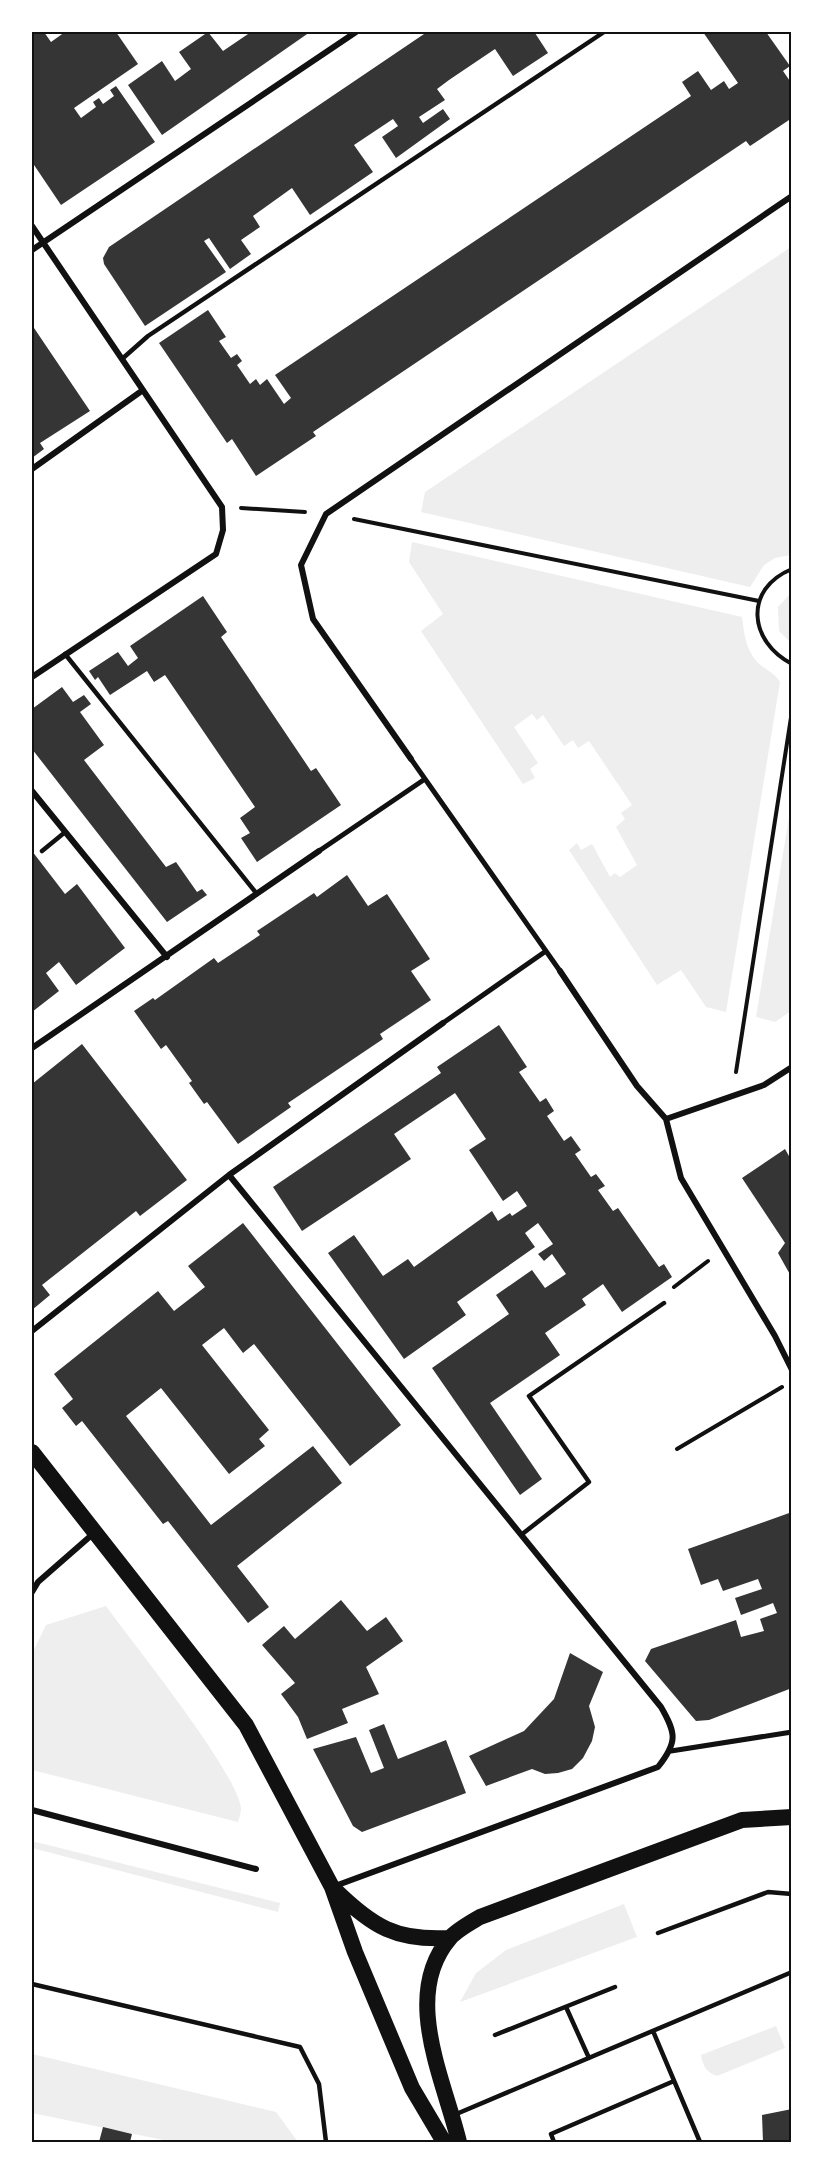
<svg xmlns="http://www.w3.org/2000/svg" width="823" height="2174" viewBox="0 0 823 2174" font-family="'DejaVu Sans',sans-serif">
  <rect width="100%" height="100%" fill="#fff"/>
  <path fill="#eee" d="M 791,247 L 791,555 L 775,558 L 764,565 L 750,587 L 421,512 L 425,492 Z
    M 412,542 L 742,617 C 744,634 746,650 758,663 C 766,670 774,672 780,682 L 726,1012 L 706,1007 L 681,970 L 657,985 L 569,850 L 577,843 L 581,850 L 592,844 L 610,877 L 615,873 L 620,877 L 637,865 L 616,827 L 625,819 L 621,813 L 632,805 L 589,741 L 578,748 L 573,740 L 564,746 L 543,715 L 537,720 L 532,714 L 514,727 L 538,763 L 530,769 L 535,778 L 523,784 L 421,631 L 443,614 L 409,562 Z
    M 791,593 L 791,643 L 779,631 L 778,607 Z
    M 791,805 L 791,1011 L 775,1022 L 756,1017 Z
    M 106,1606 C 131,1641 239,1774 241,1809 C 241,1813 239,1819 238,1822 L 32,1770 L 32,1654 L 46,1625 Z
    M 32,1841 L 280,1903 L 278,1912 L 32,1848 Z
    M 624,1904 L 637,1937 L 460,2002 L 476,1973 L 506,1950 Z
    M 776,2026 L 785,2048 L 717,2076 C 706,2072 703,2066 701,2055 Z
    M 32,2054 L 276,2112 L 298,2142 L 173,2142 L 32,2113 Z"/>
  <path fill="#353535" d="M 35,32 L 44,32 L 51,42 L 65,32 L 116,32 L 138,64 L 74,108 L 81,118 L 96,107 L 93,102 L 99,98 L 103,104 L 114,96 L 110,90 L 116,86 L 155,142 L 61,205 L 32,162 L 32,34 Z
    M 208,32 L 223,51 L 251,32 L 310,32 L 162,135 L 128,85 L 162,61 L 175,81 L 191,69 L 179,52 Z
    M 427,32 L 537,32 L 535,33 L 548,53 L 513,76 L 495,49 L 449,80 L 437,89 L 445,100 L 419,117 L 423,123 L 443,109 L 450,119 L 396,158 L 382,137 L 398,126 L 393,119 L 354,145 L 373,172 L 310,215 L 292,188 L 253,216 L 260,227 L 241,240 L 251,254 L 230,269 L 209,238 L 204,241 L 226,272 L 145,326 L 104,264 L 103,258 L 109,247 Z
    M 703,32 L 766,32 L 790,66 L 783,71 L 792,84 L 792,118 L 750,146 L 746,141 L 313,432 L 316,436 L 256,476 L 232,439 L 227,443 L 159,343 L 208,310 L 226,337 L 219,341 L 231,358 L 237,354 L 242,361 L 237,365 L 250,384 L 256,379 L 260,385 L 267,379 L 284,404 L 291,398 L 275,375 L 691,96 L 682,82 L 698,71 L 711,90 L 724,81 L 729,89 L 738,83 Z
    M 32,325 L 90,411 L 40,443 L 44,449 L 32,458 Z
    M 203,596 L 227,632 L 221,637 L 311,771 L 316,768 L 341,805 L 257,862 L 241,838 L 250,833 L 240,818 L 255,807 L 165,675 L 154,682 L 147,671 L 110,695 L 98,677 L 95,680 L 89,671 L 118,652 L 128,666 L 138,658 L 130,646 Z
    M 62,687 L 73,702 L 84,695 L 91,704 L 80,712 L 104,745 L 84,760 L 166,867 L 176,862 L 197,892 L 202,889 L 207,895 L 167,922 L 32,749 L 32,709 Z
    M 32,851 L 65,894 L 77,884 L 125,948 L 76,985 L 59,962 L 46,973 L 59,991 L 32,1012 Z
    M 347,875 L 368,906 L 387,894 L 430,959 L 411,971 L 431,1000 L 380,1034 L 383,1039 L 288,1103 L 291,1107 L 238,1144 L 207,1102 L 204,1104 L 189,1083 L 192,1081 L 166,1045 L 161,1049 L 134,1011 L 153,998 L 155,1000 L 214,958 L 218,963 L 260,935 L 257,931 L 314,893 L 317,897 Z
    M 499,1025 L 527,1067 L 519,1072 L 540,1102 L 546,1098 L 554,1111 L 547,1116 L 564,1141 L 571,1136 L 581,1150 L 575,1154 L 591,1177 L 596,1174 L 605,1186 L 598,1190 L 613,1211 L 618,1208 L 659,1267 L 664,1264 L 672,1277 L 622,1312 L 603,1284 L 582,1299 L 586,1305 L 545,1333 L 560,1355 L 490,1403 L 542,1479 L 520,1495 L 432,1368 L 509,1314 L 496,1295 L 532,1270 L 545,1288 L 566,1274 L 552,1254 L 544,1261 L 538,1254 L 553,1244 L 538,1223 L 525,1233 L 535,1247 L 457,1302 L 466,1315 L 404,1359 L 328,1253 L 354,1235 L 383,1276 L 408,1259 L 414,1267 L 492,1211 L 498,1221 L 510,1213 L 512,1216 L 527,1206 L 517,1191 L 503,1201 L 469,1150 L 486,1139 L 455,1093 L 394,1134 L 411,1159 L 302,1231 L 273,1187 L 441,1073 L 437,1067 Z
    M 82,1044 L 187,1180 L 140,1216 L 136,1211 L 42,1285 L 50,1295 L 32,1310 L 32,1084 Z
    M 785,1149 L 789,1156 L 792,1154 L 792,1278 L 778,1253 L 785,1243 L 742,1178 Z
    M 243,1223 L 401,1425 L 350,1466 L 254,1344 L 243,1353 L 224,1328 L 202,1345 L 269,1430 L 259,1439 L 265,1446 L 229,1474 L 161,1388 L 126,1416 L 211,1525 L 313,1446 L 342,1483 L 237,1566 L 269,1607 L 248,1623 L 168,1521 L 163,1524 L 82,1421 L 76,1426 L 62,1408 L 73,1399 L 54,1374 L 158,1291 L 174,1311 L 205,1287 L 188,1266 Z
    M 792,1512 L 792,1688 L 709,1720 L 696,1721 L 645,1661 L 651,1649 L 736,1620 L 741,1637 L 764,1631 L 760,1619 L 777,1613 L 773,1603 L 741,1615 L 735,1598 L 762,1589 L 758,1579 L 723,1591 L 718,1579 L 701,1585 L 688,1549 Z
    M 341,1600 L 367,1631 L 386,1617 L 403,1641 L 366,1667 L 379,1694 L 342,1709 L 348,1723 L 307,1739 L 298,1717 L 281,1694 L 295,1683 L 262,1645 L 284,1626 L 295,1639 Z
    M 570,1653 L 603,1672 L 589,1706 L 595,1727 L 592,1741 L 583,1758 L 572,1769 L 558,1773 L 545,1774 L 532,1769 L 486,1786 L 469,1756 L 524,1731 L 554,1699 Z
    M 384,1724 L 398,1759 L 446,1740 L 466,1793 L 362,1832 L 353,1826 L 313,1749 L 356,1737 L 371,1773 L 384,1768 L 369,1730 Z
    M 792,2109 L 792,2142 L 763,2142 L 762,2115 Z
    M 103,2127 L 132,2134 L 130,2142 L 99,2142 Z"/>
  <g fill="none" stroke-linecap="round" stroke-linejoin="round">
    <path stroke="#111" stroke-width="4" d="M 241,508 L 305,512
      M 354,519 L 759,601
      M 792,569 C 743,589 749,642 792,664
      M 736,1072 L 792,711
      M 674,1287 L 708,1261
      M 677,1449 L 782,1387"/>
    <path stroke="#111" stroke-width="4.5" d="M 122,359 L 148,336 L 604,32
      M 65,654 L 257,894
      M 42,851 L 64,833
      M 521,1535 L 589,1482 L 529,1396 L 664,1303
      M 658,1933 L 768,1892 L 792,1894
      M 32,1984 L 300,2047 L 319,2084 L 326,2142
      M 566,2007 L 589,2058
      M 653,2031 L 700,2142
      M 495,2035 L 615,1987
      M 454,2115 L 792,1972
      M 554,2142 L 551,2134 L 674,2081"/>
    <path stroke="#111" stroke-width="5" d="M 411,759 L 560,971
      M 319,851 L 425,779
      M 443,1023 L 546,951
      M 671,1751 L 792,1732"/>
    <path stroke="#111" stroke-width="6" d="M 32,226 L 222,507 L 223,530 L 216,554 L 32,677
      M 32,250 L 356,32
      M 32,469 L 143,390
      M 411,759 L 313,619 L 301,565 L 326,514 L 792,196
      M 32,791 L 167,957
      M 560,971 L 637,1086 L 666,1119 L 681,1178 L 775,1336 L 792,1370
      M 32,1048 L 319,851
      M 666,1119 L 764,1085 L 792,1067
      M 229,1175 L 661,1707 C 676,1733 678,1742 658,1767 L 335,1886
      M 32,1331 L 229,1175 L 443,1023
      M 32,1592 L 38,1582 L 94,1533
      M 32,1810 L 256,1869"/>
    <path stroke="#111" stroke-width="16" d="M 32,1452 L 246,1725 L 332,1887 L 355,1952 L 412,2088 L 444,2142
      M 335,1890 C 373,1927 396,1941 450,1938
      M 459,2142 C 444,2079 401,1995 450,1938 C 457,1930 470,1923 480,1917 L 742,1820 L 792,1817"/>
  </g>
  <rect width="823" height="2174" fill="none" stroke="#ffffff" stroke-width="66"/>
  <rect x="33" y="33" width="757" height="2108" fill="none" stroke="#111" stroke-width="2"/>
</svg>
